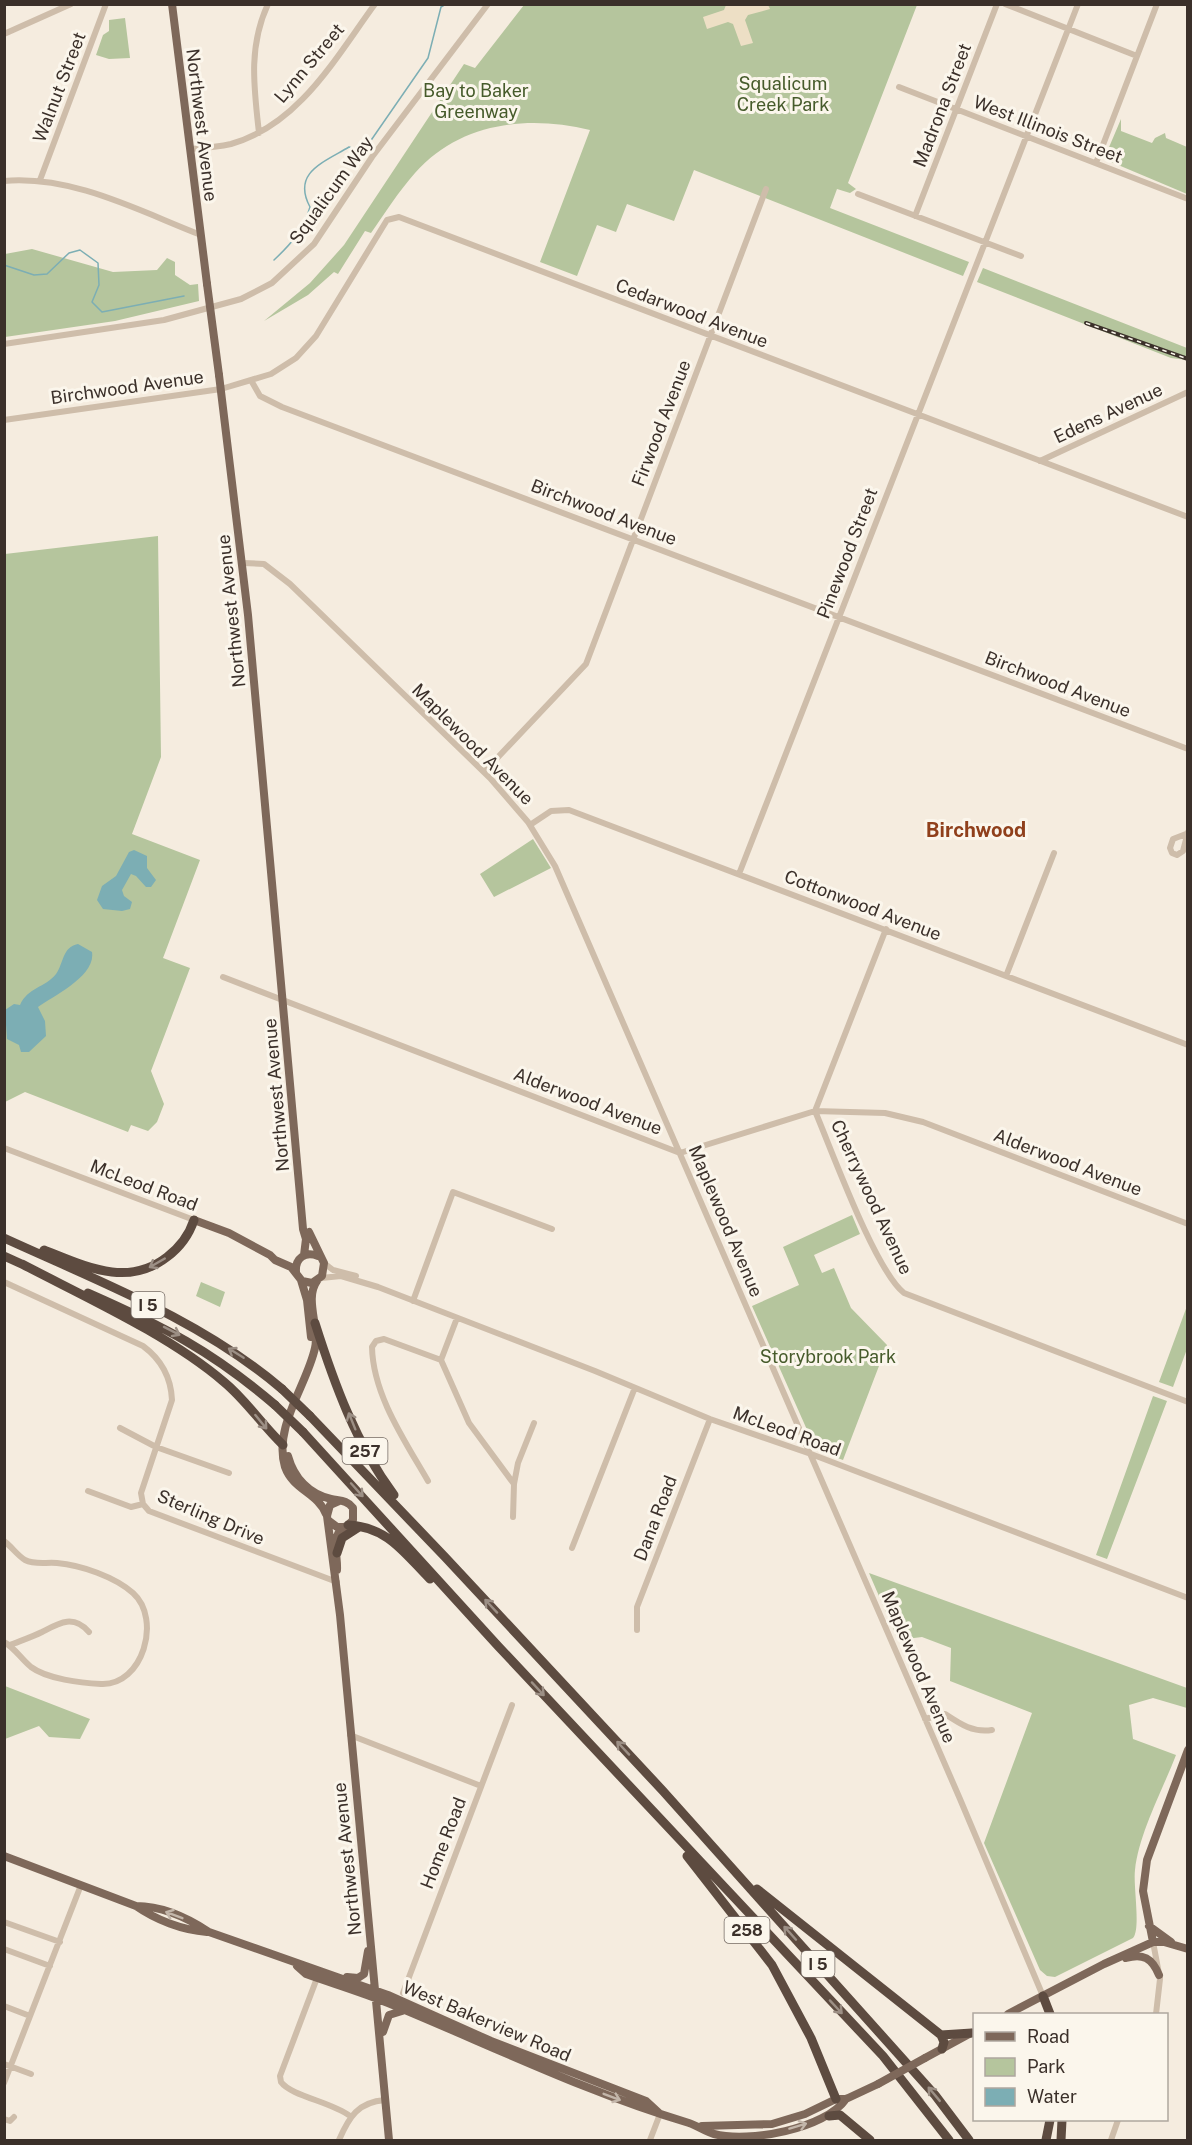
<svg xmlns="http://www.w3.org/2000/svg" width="1192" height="2145" viewBox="0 0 1192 2145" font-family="'Public Sans',sans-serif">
  <rect width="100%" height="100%" fill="#f5ecdf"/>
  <path fill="#b5c59d" d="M 524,5 L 917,5 L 848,183 L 856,189 L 850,193 L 837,189 L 830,208 L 969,262 L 963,276 L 694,170 L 674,221 L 627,204 L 616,232 L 597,225 L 577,276 L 540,262 L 590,130 C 528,115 460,122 415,173 C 399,191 385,213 371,233 L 365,231 L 338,274 L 334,272 L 308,295 L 264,321 L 310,283 L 344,245 L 464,64 L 475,68 Z
    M 125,18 L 130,58 L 109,59 L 96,55 L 103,35 L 109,31 L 109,20 Z
    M 1121,119 L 1121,131 L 1152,143 L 1155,138 L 1165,133 L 1166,138 L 1187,147 L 1187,194 L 1104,159 Z
    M 32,249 L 113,272 L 157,270 L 167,258 L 175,262 L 175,275 L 190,285 L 198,284 L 199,301 L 115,321 L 5,337 L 5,254 Z
    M 983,268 L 1187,348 L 1187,360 L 1171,358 L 977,282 Z
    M 158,536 L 161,757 L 132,834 L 200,860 L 163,958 L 190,968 L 151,1071 L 164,1104 L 157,1122 L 148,1131 L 131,1125 L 128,1132 L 25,1092 L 5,1102 L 5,554 Z
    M 533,839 L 551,868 L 494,897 L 480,874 Z
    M 852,1215 L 860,1234 L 814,1255 L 822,1273 L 834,1268 L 851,1308 L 887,1345 L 843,1460 L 816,1450 L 752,1306 L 799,1285 L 783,1247 Z
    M 201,1282 L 225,1292 L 220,1307 L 196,1296 Z
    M 1187,1306 L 1187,1349 L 1173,1387 L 1159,1382 Z
    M 1153,1396 L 1167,1401 L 1107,1559 L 1096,1555 Z
    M 869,1573 L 1187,1688 L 1187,1708 L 1153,1698 L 1129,1705 L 1133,1739 L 1176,1755 C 1163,1789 1139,1833 1135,1870 C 1133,1886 1141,1929 1133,1938 L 1055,1977 L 1047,1976 L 1040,1970 L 984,1843 L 1032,1713 L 950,1681 L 951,1648 L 922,1637 L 898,1640 Z
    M 5,1686 L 90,1719 L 80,1739 L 49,1737 L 39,1726 L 5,1739 Z"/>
  <path fill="#eddfc5" d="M 726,5 L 768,5 L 770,9 L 748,15 L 745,20 L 753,43 L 741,46 L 733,24 L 728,22 L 707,29 L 703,17 L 724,10 Z"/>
  <path fill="#7caeb4" d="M 134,850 L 147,856 L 147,868 L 156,880 L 151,887 L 146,887 L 136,876 L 131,874 L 122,890 L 124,896 L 132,902 L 130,909 L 122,911 L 103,909 L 97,900 L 102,886 L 116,876 L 129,852 Z
    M 78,944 L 92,952 C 96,976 53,996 38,1007 L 45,1021 L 46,1036 L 29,1052 L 21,1052 L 19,1045 L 7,1039 L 5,1010 L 14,1004 L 20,1005 C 28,987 45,988 56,974 C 64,963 62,947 78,944 Z"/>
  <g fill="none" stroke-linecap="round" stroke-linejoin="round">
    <path stroke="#7caeb4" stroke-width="1.5" d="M 274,260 C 291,244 303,231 310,207 C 292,173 322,163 349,147 L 361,151 L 365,149 L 428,58 L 441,7 L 446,4
      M 4,265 L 34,275 L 47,274 L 69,253 L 80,250 L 98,263 L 99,285 L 92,302 L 102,312 L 184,296"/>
    <path stroke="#cebdaa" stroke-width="6" d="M 1005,4 L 1137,56
      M 4,34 L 71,4
      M 899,87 L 1188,199
      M 259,133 C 254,88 248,47 268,4
      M 190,149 C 204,148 218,147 231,144 C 299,125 336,57 375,4
      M 1096,163 L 1157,4
      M 40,180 L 106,4
      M 4,181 C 73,175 139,211 201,235
      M 858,194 L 1021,256
      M 915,216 L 997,4
      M 4,344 L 164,320 L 241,299 L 272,283 L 314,244 L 372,157 L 488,4
      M 252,382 L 260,396 L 282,407 L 1188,749
      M 4,420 L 221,389 L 271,374 L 296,358 L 316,336 L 387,220 L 399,217 L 1188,517
      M 1040,461 L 1188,392
      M 243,563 L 264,564 L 290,584 L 490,778 L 528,822 L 555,866 L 960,1799 L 1043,1996
      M 484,772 L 586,664 L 766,189
      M 530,825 L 551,811 L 569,810 L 1188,1045
      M 1186,834 L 1173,839 L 1170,848 L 1172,853 L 1177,855 L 1183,851 L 1188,832
      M 739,874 L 1078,4
      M 886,929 L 815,1111 C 832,1151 875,1270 904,1293 L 1188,1402
      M 1006,976 L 1054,853
      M 223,977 L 680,1153 L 815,1111 L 885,1113 L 923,1122 L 1188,1224
      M 4,1148 L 194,1220
      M 324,1263 L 333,1270 L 356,1276
      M 321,1278 L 341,1276 L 378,1287 L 595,1371 L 710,1419 L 811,1454 L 1188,1598
      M 4,1282 L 143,1346 C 162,1360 171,1377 172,1400 L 141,1493 L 143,1504 L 149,1511 L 337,1582
      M 413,1301 L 453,1192 L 552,1229
      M 457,1318 L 441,1360 L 469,1423 L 514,1484 L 513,1517
      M 120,1428 L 156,1447 L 229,1473
      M 428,1481 C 405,1441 373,1395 372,1347 L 376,1341 L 384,1339 L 441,1360
      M 514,1484 L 518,1463 L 534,1423
      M 88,1491 L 131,1507 L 143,1504
      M 4,1541 C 12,1547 17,1555 25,1560 C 35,1565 46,1562 57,1563 C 81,1565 115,1577 133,1593 C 162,1619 143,1686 101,1684 C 81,1683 47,1679 31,1667 C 21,1659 15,1648 4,1642
      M 572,1548 L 634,1390
      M 637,1630 L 637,1607 L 710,1419
      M 10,1645 C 20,1641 32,1637 42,1632 C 59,1623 73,1614 89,1632
      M 925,1719 L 945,1714 C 960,1724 973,1733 992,1730
      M 350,1735 L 481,1786
      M 4,1922 L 60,1942
      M 1153,1942 L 1160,1979 L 1156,2014
      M 4,1949 L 50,1966
      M 317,1978 L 280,2076 L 281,2082 C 291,2096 332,2102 350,2116
      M 403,1993 L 512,1705
      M 4,2006 L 30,2016
      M 4,2064 L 31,2074
      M 4,2083 L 81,1885
      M 4,2119 L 10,2121 L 14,2117
      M 339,2140 C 349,2117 358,2102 385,2100
      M 650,2140 L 660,2114
      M 1111,2140 L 1118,2120"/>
    <path stroke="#7e685a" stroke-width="8" d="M 172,4 L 207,284
      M 219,375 L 248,615 L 303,1229 L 306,1239 L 304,1255
      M 194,1220 L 229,1233 L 270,1255 L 275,1260 L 291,1267 L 302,1281 L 312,1283 L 322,1276 L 324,1263 L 309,1232
      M 296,1272 C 295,1258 305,1251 318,1256
      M 301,1280 L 307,1300 L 311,1337
      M 317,1281 C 304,1299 320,1327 315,1348 C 307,1385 273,1427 285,1467 C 293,1490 318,1493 326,1514
      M 288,1456 C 294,1478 309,1494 331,1499 C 340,1501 347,1500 353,1508 L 353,1520 L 346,1527 L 337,1527 L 329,1521
      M 339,1501 L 330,1505 L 327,1516 L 340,1615 L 389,2140
      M 337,1570 C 338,1555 330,1537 344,1527
      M 4,1856 L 136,1906 C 156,1920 182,1930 207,1932
      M 136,1906 C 161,1906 188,1918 209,1932 L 388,1995 L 491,2041 L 646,2101 L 659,2113
      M 1149,1926 L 1171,1942
      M 1153,1942 L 1143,1891 L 1147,1860 L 1188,1750
      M 1126,1958 C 1143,1953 1152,1958 1159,1975
      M 297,1966 L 306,1974 C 334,1984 361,1992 388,2003 C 488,2044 585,2092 689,2123 C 698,2126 706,2132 714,2134 C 749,2143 825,2129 846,2099
      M 347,1977 L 358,1978 L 364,1974 L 368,1951
      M 1008,2014 L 1104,1964 L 1153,1942 L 1164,1942 L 1188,1949
      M 383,2032 L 389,2015 L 402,2011
      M 925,2058 L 971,2033
      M 702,2126 L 772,2124 L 805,2114 L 836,2099 L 846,2099 L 878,2084"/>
    <path stroke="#5d4b40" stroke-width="9" d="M 4,1238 C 100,1282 201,1320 282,1389
      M 44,1250 C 85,1266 127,1288 167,1257 C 179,1248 189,1235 194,1220
      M 4,1256 L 26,1266
      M 22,1264 C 87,1298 169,1335 224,1382 C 246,1400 262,1425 283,1445
      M 88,1293 C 163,1326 212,1351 275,1405
      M 315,1323 C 334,1383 356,1444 394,1495
      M 310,1416 L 445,1557 L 663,1791 L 935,2095 L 969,2140
      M 303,1432 L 498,1646 L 883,2056 L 949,2140
      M 348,1525 C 388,1527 404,1553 430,1579
      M 337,1553 L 342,1538 L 359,1527
      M 687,1856 L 772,1965 L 811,2038 L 836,2099
      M 757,1889 L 941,2035 L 944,2042 L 942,2049
      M 1043,1996 L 1050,2014
      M 941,2035 L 972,2033
      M 829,2116 L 840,2115 L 870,2140
      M 1046,2140 L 1050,2120
      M 1061,2140 L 1062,2120"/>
    <g stroke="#3b302a" stroke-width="4">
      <path id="rail" d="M 1086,323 L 1188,359"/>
    </g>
    <use href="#rail" stroke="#fbf6ec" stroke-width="1.5" stroke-dasharray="4.5" stroke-linecap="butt"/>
    <path stroke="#7e685a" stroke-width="8" d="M 207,284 L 219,375
      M 878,2084 L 925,2058"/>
    <path stroke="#5d4b40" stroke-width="9" d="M 282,1389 L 310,1416
      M 275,1405 L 303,1432"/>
  </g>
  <defs><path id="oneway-shaft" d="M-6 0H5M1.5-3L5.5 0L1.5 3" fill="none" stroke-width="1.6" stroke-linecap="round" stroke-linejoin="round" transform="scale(1.5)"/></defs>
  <g stroke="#9c8f85">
    <use href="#oneway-shaft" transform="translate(157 1263) rotate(150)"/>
    <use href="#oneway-shaft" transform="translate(172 1331) rotate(27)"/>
    <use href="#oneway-shaft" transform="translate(236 1353) rotate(-148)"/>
    <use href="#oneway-shaft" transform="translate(352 1421) rotate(-112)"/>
    <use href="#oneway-shaft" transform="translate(261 1422) rotate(51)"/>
    <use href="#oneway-shaft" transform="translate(357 1490) rotate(48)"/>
    <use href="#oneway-shaft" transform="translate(491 1606) rotate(-133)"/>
    <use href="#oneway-shaft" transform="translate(538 1689) rotate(47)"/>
    <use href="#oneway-shaft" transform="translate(623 1748) rotate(-133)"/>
    <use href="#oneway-shaft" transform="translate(790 1933) rotate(-132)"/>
    <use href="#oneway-shaft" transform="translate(836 2007) rotate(47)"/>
    <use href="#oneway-shaft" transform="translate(934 2094) rotate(-130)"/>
  </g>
  <g stroke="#c3b6aa">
    <use href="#oneway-shaft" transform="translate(174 1915) rotate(-159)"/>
    <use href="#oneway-shaft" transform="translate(612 2097) rotate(21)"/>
    <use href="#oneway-shaft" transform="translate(798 2126) rotate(-17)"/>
  </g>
  <g text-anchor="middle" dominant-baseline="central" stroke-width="6" stroke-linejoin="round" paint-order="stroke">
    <g fill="#fbf6ec" stroke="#756b64" stroke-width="1.5">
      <rect x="131.5" y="1292" width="33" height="26" rx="4.5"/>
      <rect x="342.5" y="1438" width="45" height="26" rx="4.5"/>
      <rect x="724.5" y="1917" width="45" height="26" rx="4.5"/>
      <rect x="801.5" y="1951" width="33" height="26" rx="4.5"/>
    </g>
    <g font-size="16" font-weight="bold" fill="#3b302a">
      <text x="148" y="1305">I 5</text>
      <text x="365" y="1451">257</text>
      <text x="747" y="1930">258</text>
      <text x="818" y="1964">I 5</text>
    </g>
    <g font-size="18" fill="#3b302a" stroke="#fbf6ec">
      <text transform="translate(309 63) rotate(-50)">Lynn Street</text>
      <text transform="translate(59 87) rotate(-69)">Walnut Street</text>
      <text transform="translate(942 105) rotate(-69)">Madrona Street</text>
      <text transform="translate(202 125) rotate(83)">Northwest Avenue</text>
      <text transform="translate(1048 129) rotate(21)">West Illinois Street</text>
      <text transform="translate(331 190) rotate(-54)">Squalicum Way</text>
      <text transform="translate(692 313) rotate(21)">Cedarwood Avenue</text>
      <text transform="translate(127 387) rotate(-8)">Birchwood Avenue</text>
      <text transform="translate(1108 413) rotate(-25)">Edens Avenue</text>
      <text transform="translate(661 423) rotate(-69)">Firwood Avenue</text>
      <text transform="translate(604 512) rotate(21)">Birchwood Avenue</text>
      <text transform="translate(847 553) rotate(-69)">Pinewood Street</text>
      <text transform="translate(231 611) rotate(-96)">Northwest Avenue</text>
      <text transform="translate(1058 684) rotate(21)">Birchwood Avenue</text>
      <text transform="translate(473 744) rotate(45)">Maplewood Avenue</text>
      <text transform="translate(863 905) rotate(21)">Cottonwood Avenue</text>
      <text transform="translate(276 1095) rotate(-95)">Northwest Avenue</text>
      <text transform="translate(588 1101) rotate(21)">Alderwood Avenue</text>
      <text transform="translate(1068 1162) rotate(21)">Alderwood Avenue</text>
      <text transform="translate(144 1185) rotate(21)">McLeod Road</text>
      <text transform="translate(872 1197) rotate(65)">Cherrywood Avenue</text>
      <text transform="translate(726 1221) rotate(67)">Maplewood Avenue</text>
      <text transform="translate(787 1431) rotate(20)">McLeod Road</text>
      <text transform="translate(211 1517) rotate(23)">Sterling Drive</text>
      <text transform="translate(655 1518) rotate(-69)">Dana Road</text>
      <text transform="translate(919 1667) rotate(67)">Maplewood Avenue</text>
      <text transform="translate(443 1843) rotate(-69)">Home Road</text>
      <text transform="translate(347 1859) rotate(-96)">Northwest Avenue</text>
      <text transform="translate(487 2021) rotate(23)">West Bakerview Road</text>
    </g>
    <g font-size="18" fill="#465b2b" stroke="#fbf6ec">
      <text x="783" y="83">Squalicum<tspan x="783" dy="21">Creek Park</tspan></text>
      <text x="476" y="90">Bay to Baker<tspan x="476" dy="21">Greenway</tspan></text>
      <text x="828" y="1356">Storybrook Park</text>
    </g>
    <g font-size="20" font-weight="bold" fill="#90401c" stroke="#fbf6ec">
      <text x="976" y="830">Birchwood</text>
    </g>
  </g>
  <rect width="1192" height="2145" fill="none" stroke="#3b302a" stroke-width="12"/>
  <rect x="973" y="2013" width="195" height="108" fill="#fbf6ec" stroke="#aea79e" stroke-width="1.5"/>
  <rect x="985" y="2032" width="30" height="9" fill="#7e685a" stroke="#aea79e" stroke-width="1.5"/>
  <text x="1027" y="2043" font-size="18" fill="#3b302a">Road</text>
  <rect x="985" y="2058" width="30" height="18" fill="#b5c59d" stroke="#aea79e" stroke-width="1.5"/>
  <text x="1027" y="2073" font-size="18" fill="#3b302a">Park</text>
  <rect x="985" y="2088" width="30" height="18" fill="#7caeb4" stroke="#aea79e" stroke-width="1.5"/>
  <text x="1027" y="2103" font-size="18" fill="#3b302a">Water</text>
</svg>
